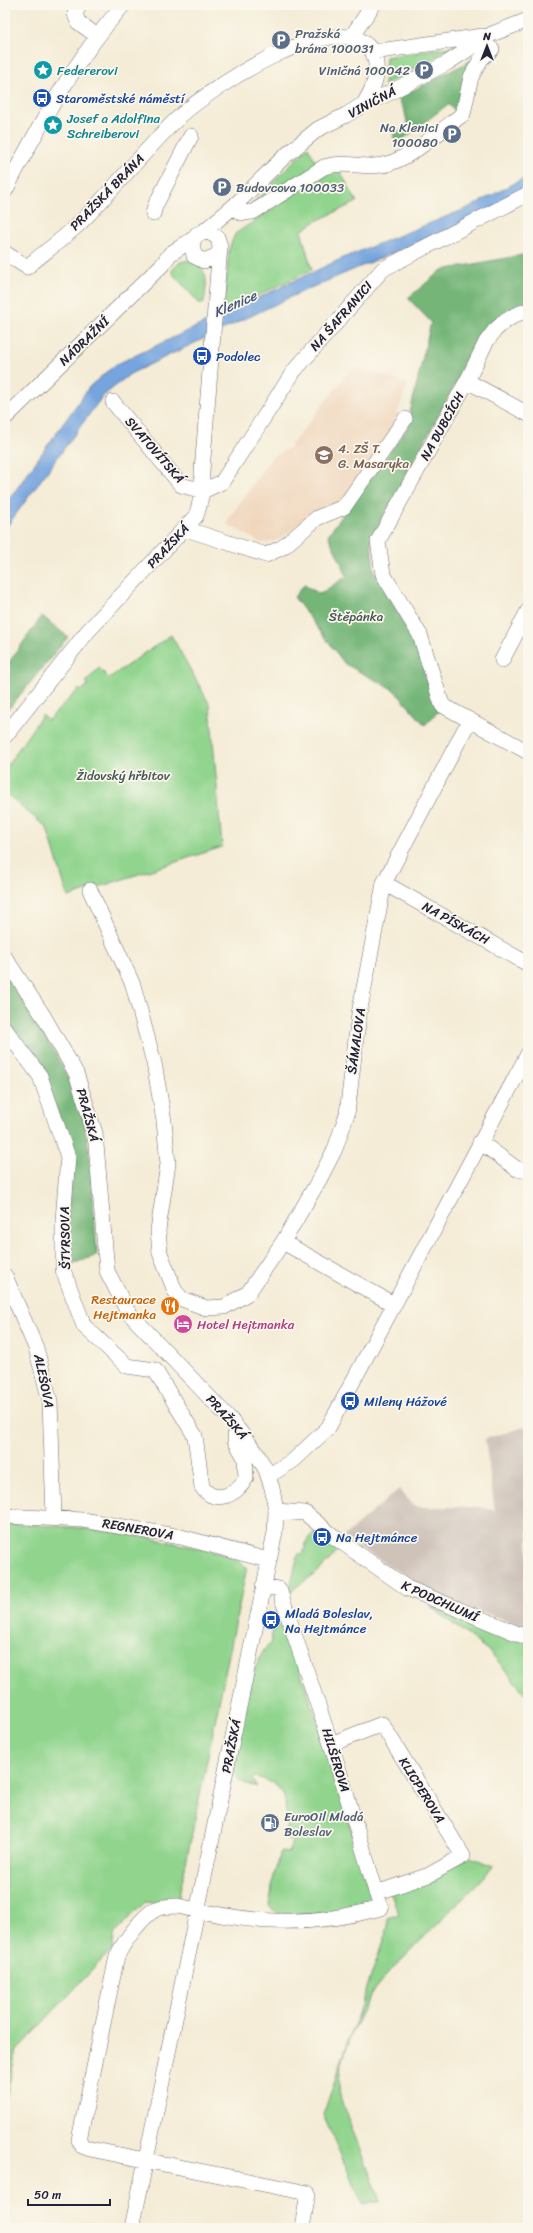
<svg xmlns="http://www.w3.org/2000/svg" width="533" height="2233" viewBox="0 0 533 2233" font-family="Sriracha,sans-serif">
  <rect width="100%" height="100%" fill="#fbf7ec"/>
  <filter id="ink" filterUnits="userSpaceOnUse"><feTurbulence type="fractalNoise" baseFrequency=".025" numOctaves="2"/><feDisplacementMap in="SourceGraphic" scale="8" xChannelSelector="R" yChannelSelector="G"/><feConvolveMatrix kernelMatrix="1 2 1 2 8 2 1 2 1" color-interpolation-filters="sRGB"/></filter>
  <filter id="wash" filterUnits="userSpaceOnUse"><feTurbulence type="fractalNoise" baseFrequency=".012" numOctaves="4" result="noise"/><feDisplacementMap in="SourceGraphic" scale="16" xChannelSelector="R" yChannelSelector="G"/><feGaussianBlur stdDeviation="0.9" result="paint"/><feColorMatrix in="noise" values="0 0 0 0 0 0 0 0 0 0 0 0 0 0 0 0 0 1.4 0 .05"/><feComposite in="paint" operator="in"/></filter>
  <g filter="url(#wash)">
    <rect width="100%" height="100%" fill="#f4ecd6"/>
    <path fill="#f0d6bc" d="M 359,368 L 408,383 L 392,429 L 337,509 L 324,505 L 281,538 L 268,543 L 261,543 L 227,524 L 229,518 L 272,457 L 289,448 L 351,369 Z"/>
    <path fill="#cec2b9" d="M 528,1426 L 528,1627 L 444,1600 L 343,1537 L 399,1489 L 415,1507 L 481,1507 L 495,1511 L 485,1439 Z"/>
    <path fill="#90d48d" stroke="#597b64" d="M 456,46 L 384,85 L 386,57 Z
      M 308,147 L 318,166 L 250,206 Z
      M 337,166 L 357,202 L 316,221 L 301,231 L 312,270 L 224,311 L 229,249 L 235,234 Z
      M 190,260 C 210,270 207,282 204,302 L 202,303 L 199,303 L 173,274 L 172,270 L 180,262 Z
      M 171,635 L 210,705 L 222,847 L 68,897 L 47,828 L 5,793 L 5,769 L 42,715 L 48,720 L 79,689 L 81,691 L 88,685 L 86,682 L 99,668 L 109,678 Z
      M 5,1524 C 68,1525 125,1531 187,1546 C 210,1551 228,1553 247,1567 L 178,1901 L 158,1904 L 145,1902 L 115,1933 L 112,1949 L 16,2051 L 5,2104 Z
      M 314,1532 L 323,1540 L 326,1537 L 340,1549 L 318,1572 L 289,1592 L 298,1554 L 303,1554 L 307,1540 Z
      M 278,1607 L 322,1734 L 319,1736 L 323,1747 L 326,1747 L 372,1897 C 366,1917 296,1914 278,1914 L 269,1906 L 274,1875 L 281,1852 L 289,1853 L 292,1840 L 285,1838 L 289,1818 L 285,1817 C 288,1792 278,1782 255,1777 L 252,1780 L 257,1787 C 245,1784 235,1782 234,1768 C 239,1742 250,1657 270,1644 Z
      M 431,1607 L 528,1641 L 528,1697 L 490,1652 Z
      M 470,1857 L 494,1866 L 381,1981 C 363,2003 338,2058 339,2087 C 340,2102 348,2119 354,2133 C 363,2156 372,2178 380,2201 L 363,2205 L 323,2115 L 388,1927 L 387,1918 L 399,1914 L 390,1892 Z"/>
    <path fill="#74b678" stroke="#4b6c5a" d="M 474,59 L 456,112 L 448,104 L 397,144 L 393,135 L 408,127 L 405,112 L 398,98 Z
      M 528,254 L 528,303 L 500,315 L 483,333 L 371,540 L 374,570 L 413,638 L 439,711 L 425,725 L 394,690 L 345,664 L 294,597 L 304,585 L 320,594 L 347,576 L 328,535 L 406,430 L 431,322 L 408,298 L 442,270 Z
      M 42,616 L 68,637 L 5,713 L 5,668 Z
      M 5,975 C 32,1016 65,1061 80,1108 C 94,1153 92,1204 97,1250 L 96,1256 L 71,1264 L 71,1241 L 67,1225 L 73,1156 L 44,1074 L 5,1021 Z"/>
    <path fill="#74a4de" stroke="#4b638c" d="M 528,176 L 528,191 L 463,223 L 301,292 L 130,374 L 102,397 L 5,529 L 5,505 L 90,386 L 115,365 L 343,258 L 468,208 Z"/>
  </g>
  <g filter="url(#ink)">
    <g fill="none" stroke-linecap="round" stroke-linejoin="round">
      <g stroke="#6c6971" stroke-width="16">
        <path id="minor" d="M 79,5 L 75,14 L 78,22 L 97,36
          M 354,33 L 373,5
          M 373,52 L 483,36
          M 5,191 C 39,126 74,61 123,5
          M 233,207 L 241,213 L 253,212 L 324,167 C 347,160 361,169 382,165 C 406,162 443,129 463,114 L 471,77 L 481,59 L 492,49
          M 153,214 L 155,206 L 191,136
          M 203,232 L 233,207 L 285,156 L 318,129 L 346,115 L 364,104 L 385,95 L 447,63 L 492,34 L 528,20
          M 5,253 L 27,267 C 45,252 64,238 81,222 C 114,189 143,152 176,120 C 206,90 343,0 373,53 C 381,72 374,87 364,104
          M 528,310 L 515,315 L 504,322 L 495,330 L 486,342 L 467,381 L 378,541 L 383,574 L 420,635 L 442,705 L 528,752
          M 467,381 L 528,414
          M 113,402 L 181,485 L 203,491
          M 5,418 L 163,264 L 170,254 L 193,239
          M 203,491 L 222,482 L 294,371 L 383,269 L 528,194
          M 186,529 L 266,555 L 283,547 L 317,518 L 344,507 L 405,419
          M 502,660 L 528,611
          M 5,736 L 88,631 L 196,516 C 202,500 202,488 202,471 L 220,246 L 217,237 L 208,232 L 197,234 L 192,243 L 194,256 L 204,261 L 216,256 L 220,251
          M 384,883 L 528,964
          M 90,890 L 133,985 L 154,1063 L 164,1121 L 168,1164 L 158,1230 L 160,1253 L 175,1291 L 182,1299 L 206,1308 L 224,1307 L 248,1293 L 283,1242 L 319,1180 L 335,1149 L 347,1114 L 359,1014 L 384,883 L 469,721
          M 5,958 L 44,1017 L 76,1073 L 95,1133 L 107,1271 L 128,1312 L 230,1419 L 255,1451 L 266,1470 L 272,1488 L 276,1511 L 275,1532 L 132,2228
          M 5,1029 L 40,1076 L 68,1157 L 63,1220 L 63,1270 L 84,1326 L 127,1366 L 155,1370 L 195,1436 L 202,1487 C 215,1506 238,1494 246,1478 L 245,1458 L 235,1440 L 236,1426
          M 480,1142 L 517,1169 L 528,1171
          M 283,1242 L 393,1304
          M 5,1276 L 36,1348 L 50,1401 L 54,1517
          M 268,1476 L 294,1460 L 328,1428 L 528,1054
          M 276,1511 L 305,1513 L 333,1536 L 407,1588 L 528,1638
          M 5,1516 L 83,1520 L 181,1537 L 268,1560
          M 263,1586 L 279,1589 L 331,1744 L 381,1908 C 307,1928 252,1924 178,1906 C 170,1906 163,1906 156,1909 C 142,1916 124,1942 117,1956 L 79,2140 L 82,2146 L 90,2149 L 308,2193 L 302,2228
          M 331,1744 L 382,1724 L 463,1856 L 429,1875 L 376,1893"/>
      </g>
      <use href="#minor" stroke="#fff" stroke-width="15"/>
    </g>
  </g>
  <defs>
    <g id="parking-disc" transform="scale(1)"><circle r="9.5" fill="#5c6f8a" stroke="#fbf7ec"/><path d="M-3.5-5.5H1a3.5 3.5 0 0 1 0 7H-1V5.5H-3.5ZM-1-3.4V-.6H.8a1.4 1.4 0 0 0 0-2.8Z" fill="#fff"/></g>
    <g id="sight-disc" transform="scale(1)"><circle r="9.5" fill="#0f9aa8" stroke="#fbf7ec"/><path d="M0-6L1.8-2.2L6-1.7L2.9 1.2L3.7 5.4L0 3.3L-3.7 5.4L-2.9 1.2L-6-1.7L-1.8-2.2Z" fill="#fff"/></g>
    <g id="bus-disc" transform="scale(1)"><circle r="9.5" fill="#1a4fb4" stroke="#fbf7ec"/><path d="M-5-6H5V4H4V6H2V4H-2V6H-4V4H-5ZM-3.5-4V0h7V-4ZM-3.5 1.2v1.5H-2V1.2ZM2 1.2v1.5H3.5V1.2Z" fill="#fff"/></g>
    <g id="school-disc" transform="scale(1)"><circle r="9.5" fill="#8d6e63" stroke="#fbf7ec"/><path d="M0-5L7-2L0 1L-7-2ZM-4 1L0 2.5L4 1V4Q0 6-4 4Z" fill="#fff"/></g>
    <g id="restaurant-disc" transform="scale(1)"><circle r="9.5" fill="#e8710a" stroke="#fbf7ec"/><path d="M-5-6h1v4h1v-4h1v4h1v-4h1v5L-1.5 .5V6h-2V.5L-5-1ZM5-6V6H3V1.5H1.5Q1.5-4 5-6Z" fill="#fff"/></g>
    <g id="hotel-disc" transform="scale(1)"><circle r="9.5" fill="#d1479c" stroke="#fbf7ec"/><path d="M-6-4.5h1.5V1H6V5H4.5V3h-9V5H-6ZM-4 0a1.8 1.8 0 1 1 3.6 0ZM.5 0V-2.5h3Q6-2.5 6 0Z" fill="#fff"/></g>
    <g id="fuel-disc" transform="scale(1)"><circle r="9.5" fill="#5c6f8a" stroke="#fbf7ec"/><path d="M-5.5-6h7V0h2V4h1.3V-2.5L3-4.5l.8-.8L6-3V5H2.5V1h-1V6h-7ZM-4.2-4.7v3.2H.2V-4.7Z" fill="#fff"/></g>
  </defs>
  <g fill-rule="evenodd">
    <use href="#parking-disc" x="281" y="40"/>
    <use href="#sight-disc" x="43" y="70"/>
    <use href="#parking-disc" x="424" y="70"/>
    <use href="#bus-disc" x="42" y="98"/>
    <use href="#sight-disc" x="53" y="125"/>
    <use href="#parking-disc" x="452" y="134"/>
    <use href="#parking-disc" x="222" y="187"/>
    <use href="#bus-disc" x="202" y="356"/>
    <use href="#school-disc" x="324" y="455"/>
    <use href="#restaurant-disc" x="170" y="1306"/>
    <use href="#hotel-disc" x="183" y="1324"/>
    <use href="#bus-disc" x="350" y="1401"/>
    <use href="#bus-disc" x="322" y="1537"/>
    <use href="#bus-disc" x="271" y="1620"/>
    <use href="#fuel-disc" x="270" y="1823"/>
  </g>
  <g text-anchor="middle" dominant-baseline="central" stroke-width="3.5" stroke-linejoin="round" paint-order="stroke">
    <g font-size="13" fill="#4e5e75" stroke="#fbf7ec" text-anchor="start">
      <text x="295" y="33">Pražská<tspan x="295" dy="15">brána 100031</tspan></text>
      <text x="410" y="70" text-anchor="end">Viničná 100042</text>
      <text x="438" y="127" text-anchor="end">Na Klenici<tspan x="438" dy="15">100080</tspan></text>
      <text x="236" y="187">Budovcova 100033</text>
      <text x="284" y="1816">EuroOil Mladá<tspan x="284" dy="15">Boleslav</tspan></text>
    </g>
    <g font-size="13" fill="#0d838f" stroke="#fbf7ec" text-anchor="start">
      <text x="57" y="70">Federerovi</text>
      <text x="67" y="118">Josef a Adolfina<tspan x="67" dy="15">Schreiberovi</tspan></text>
    </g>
    <g font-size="13" fill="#164399" stroke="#fbf7ec" text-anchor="start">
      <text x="56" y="98">Staroměstské náměstí</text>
      <text x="216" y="356">Podolec</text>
      <text x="364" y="1401">Mileny Hážové</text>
      <text x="336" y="1537">Na Hejtmánce</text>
      <text x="285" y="1613">Mladá Boleslav,<tspan x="285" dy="15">Na Hejtmánce</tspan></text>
    </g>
    <g font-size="13" fill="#22223b" stroke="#fbf7ec">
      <text transform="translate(372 102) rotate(-28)">VINIČNÁ</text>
      <text transform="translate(107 192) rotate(-46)">PRAŽSKÁ BRÁNA</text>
      <text transform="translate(341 316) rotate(-49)">NA ŠAFRANICI</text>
      <text transform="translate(84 341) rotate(-44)">NÁDRAŽNÍ</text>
      <text transform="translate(442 426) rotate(-61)">NA DUBCÍCH</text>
      <text transform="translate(155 450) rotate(49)">SVATOVÍTSKÁ</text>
      <text transform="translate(168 546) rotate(-47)">PRAŽSKÁ</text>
      <text transform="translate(456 923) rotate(29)">NA PÍSKÁCH</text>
      <text transform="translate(356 1041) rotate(-82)">ŠÁMALOVA</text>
      <text transform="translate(88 1115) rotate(75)">PRAŽSKÁ</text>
      <text transform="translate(65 1238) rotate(-91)">ŠTYRSOVA</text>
      <text transform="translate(44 1381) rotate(78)">ALEŠOVA</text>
      <text transform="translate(227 1417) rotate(48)">PRAŽSKÁ</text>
      <text transform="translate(138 1529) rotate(10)">REGNEROVA</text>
      <text transform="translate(440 1601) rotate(24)">K PODCHLUMÍ</text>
      <text transform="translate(231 1746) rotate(-79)">PRAŽSKÁ</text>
      <text transform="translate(336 1760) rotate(73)">HILŠEROVA</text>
      <text transform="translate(422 1790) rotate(58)">KLICPEROVA</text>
    </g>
    <g font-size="13" fill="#785e54" stroke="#fbf7ec" text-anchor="start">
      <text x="338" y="448">4. ZŠ T.<tspan x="338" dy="15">G. Masaryka</tspan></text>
    </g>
    <g font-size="13" fill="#435754" stroke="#fbf7ec">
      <text x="356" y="616">Štěpánka</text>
      <text x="123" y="775">Židovský hřbitov</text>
    </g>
    <g font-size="13" fill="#c56008" stroke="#fbf7ec" text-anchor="end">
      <text x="156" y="1299">Restaurace<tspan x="156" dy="15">Hejtmanka</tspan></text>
    </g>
    <g font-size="13" fill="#b23c85" stroke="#fbf7ec" text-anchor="start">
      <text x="197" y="1324">Hotel Hejtmanka</text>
    </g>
    <g font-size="14" font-style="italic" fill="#43567c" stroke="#fbf7ec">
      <text transform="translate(235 304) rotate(-24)">Klenice</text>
    </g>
  </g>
  <rect width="533" height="2233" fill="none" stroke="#fbf7ec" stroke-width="20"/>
  <g transform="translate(487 46)" stroke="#fbf7ec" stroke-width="3" paint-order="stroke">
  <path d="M0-3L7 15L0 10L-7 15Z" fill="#22223b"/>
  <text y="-6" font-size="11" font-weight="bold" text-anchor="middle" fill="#22223b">N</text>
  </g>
  <path d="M28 2199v6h82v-6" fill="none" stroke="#22223b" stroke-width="2"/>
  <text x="34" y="2199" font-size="12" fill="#22223b" stroke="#fbf7ec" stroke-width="3" paint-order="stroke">50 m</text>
</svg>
